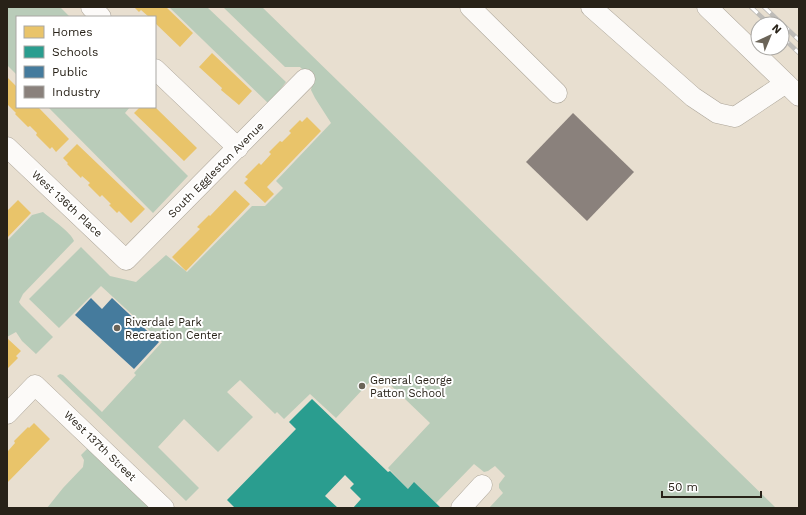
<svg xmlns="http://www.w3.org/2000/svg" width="806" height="515" viewBox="0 0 806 515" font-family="'Work Sans',sans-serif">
  <rect width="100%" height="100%" fill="#e8dfd0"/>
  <path fill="#b9ccb9" d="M 7,7 L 60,7 L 70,17 L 17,17 L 17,75 L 7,65 Z
    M 169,7 L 207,7 L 286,82 L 269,104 Z
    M 223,7 L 262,7 L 776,508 L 489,508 L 503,493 L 499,488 L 499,484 L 505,476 L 495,466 L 488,471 L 484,472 L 474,464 L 436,503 L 408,489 L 388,468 L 430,423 L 378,373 L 336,418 L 310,394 L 284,419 L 277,412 L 275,414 L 240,380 L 227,392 L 253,417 L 218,452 L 184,419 L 158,447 L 199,488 L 186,501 L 57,376 L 60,374 L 63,375 L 102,412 L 136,375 L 134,373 L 162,342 L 101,286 L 59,328 L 29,299 L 81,247 L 110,276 L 136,282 L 166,255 L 187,272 L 252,206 L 265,206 L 283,188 L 276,181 L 331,123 L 315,98 L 311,90 C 314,80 306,73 300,67 L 285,67 Z
    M 48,107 L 130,107 L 125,113 L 188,176 L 153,213 Z
    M 43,212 C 51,219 71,232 74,241 L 23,294 L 19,302 L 21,305 L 53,337 L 36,354 L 22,341 L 16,332 L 7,337 L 7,241 L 32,215 Z
    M 88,448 L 150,508 L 47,508 L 63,488 L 83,467 L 84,460 L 81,455 Z"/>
  <path fill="#e9c46a" d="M 134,7 L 166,7 L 193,33 L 180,47 L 155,23 L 155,17 L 149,17 L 141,10 L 139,12 Z
    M 212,53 L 252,91 L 239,105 L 221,90 L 222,88 L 199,67 Z
    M 7,77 L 17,87 L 17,107 L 38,107 L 69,139 L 56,152 L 52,147 L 50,149 L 36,135 L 37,133 L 30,126 L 28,127 L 15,114 L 16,113 L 8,105 L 7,106 Z
    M 140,107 L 155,107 L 197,148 L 184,161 L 134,113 Z
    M 307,117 L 321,131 L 267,187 L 274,194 L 265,203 L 244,183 L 248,179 L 245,177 L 259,163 L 261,165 L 271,154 L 269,152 L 280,141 L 282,142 L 291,133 L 289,131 L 300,120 L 302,122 Z
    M 77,144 L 145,209 L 131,223 L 119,211 L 117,213 L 109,205 L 111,204 L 102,195 L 100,197 L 88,185 L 90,183 L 82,176 L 81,178 L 67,164 L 68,163 L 63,158 Z
    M 235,190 L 250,204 L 186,271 L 172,257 L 200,229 L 197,227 L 209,215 L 210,216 Z
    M 18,200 L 31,213 L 7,238 L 7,211 Z
    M 8,339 L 21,351 L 16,356 L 18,358 L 7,369 L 7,340 Z
    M 34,423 L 50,439 L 7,483 L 7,450 L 8,451 L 15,443 L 14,441 L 28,427 L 29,428 Z"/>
  <path fill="#2a9d8f" d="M 312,399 L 388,472 L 390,471 L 408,489 L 414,482 L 441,508 L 353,508 L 361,499 L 350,488 L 354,484 L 345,475 L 325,496 L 338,508 L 235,508 L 227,500 L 296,429 L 289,422 Z"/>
  <path fill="#457b9d" d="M 91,298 L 102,309 L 112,298 L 159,342 L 134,369 L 75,315 Z"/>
  <path fill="#8a817c" d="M 573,113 L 634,172 L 587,221 L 526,162 Z"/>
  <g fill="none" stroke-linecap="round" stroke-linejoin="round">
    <g stroke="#aca599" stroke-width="21">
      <path id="minor" d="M 91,7 L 101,17
        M 470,7 L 557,93
        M 591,7 L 693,97 L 717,113 L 735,117 L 786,83
        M 707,7 L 799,96
        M 155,69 L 238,148
        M 7,147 L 126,260 L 305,79
        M 7,414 L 35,385 L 164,508
        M 461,508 L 482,485"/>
    </g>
    <use href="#minor" stroke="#fcfaf8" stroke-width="20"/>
    <g stroke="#bebcb8" stroke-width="4.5">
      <path id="rail" d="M 751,7 L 769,24
        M 764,7 L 782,24
        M 782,24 L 799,40
        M 782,37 L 799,53"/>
    </g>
    <use href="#rail" stroke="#fff" stroke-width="3" stroke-dasharray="9" stroke-linecap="butt"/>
  </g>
  <g fill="#6b6458" stroke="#fff" stroke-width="1.5">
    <circle cx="117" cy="328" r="4"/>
    <circle cx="362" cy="386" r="4"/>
  </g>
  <g text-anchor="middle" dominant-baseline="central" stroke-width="4" stroke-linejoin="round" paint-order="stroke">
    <g font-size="11" fill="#282218" stroke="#fff">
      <text transform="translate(216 170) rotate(-45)">South Eggleston Avenue</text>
      <text transform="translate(67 204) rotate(43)">West 136th Place</text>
      <text transform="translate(100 446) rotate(44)">West 137th Street</text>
    </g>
    <g font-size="11" fill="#282218" stroke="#fff" text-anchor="start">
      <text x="125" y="322">Riverdale Park<tspan x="125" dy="13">Recreation Center</tspan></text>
      <text x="370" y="380">General George<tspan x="370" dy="13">Patton School</tspan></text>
    </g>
  </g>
  <rect width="806" height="515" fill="none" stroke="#282218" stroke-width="16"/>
  <rect x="16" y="16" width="140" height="92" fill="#ffffff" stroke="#a9a7a3"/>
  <rect x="24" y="26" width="20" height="12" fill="#e9c46a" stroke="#a9a7a3"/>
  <text x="52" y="36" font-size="12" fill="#282218">Homes</text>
  <rect x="24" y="46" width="20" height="12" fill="#2a9d8f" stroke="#a9a7a3"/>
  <text x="52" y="56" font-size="12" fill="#282218">Schools</text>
  <rect x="24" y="66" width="20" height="12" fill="#457b9d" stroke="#a9a7a3"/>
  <text x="52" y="76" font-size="12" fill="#282218">Public</text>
  <rect x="24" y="86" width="20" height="12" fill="#8a817c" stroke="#a9a7a3"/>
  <text x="52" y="96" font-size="12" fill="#282218">Industry</text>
  <g transform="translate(770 36) rotate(44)"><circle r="19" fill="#ffffff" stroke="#a9a7a3"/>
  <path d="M0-3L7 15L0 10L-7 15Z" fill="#6b6458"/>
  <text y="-6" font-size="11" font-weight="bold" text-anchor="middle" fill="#282218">N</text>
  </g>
  <path d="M662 491v6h99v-6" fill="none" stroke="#282218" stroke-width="2"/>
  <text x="668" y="491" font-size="12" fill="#282218" stroke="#ffffff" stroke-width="3" paint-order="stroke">50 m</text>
</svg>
